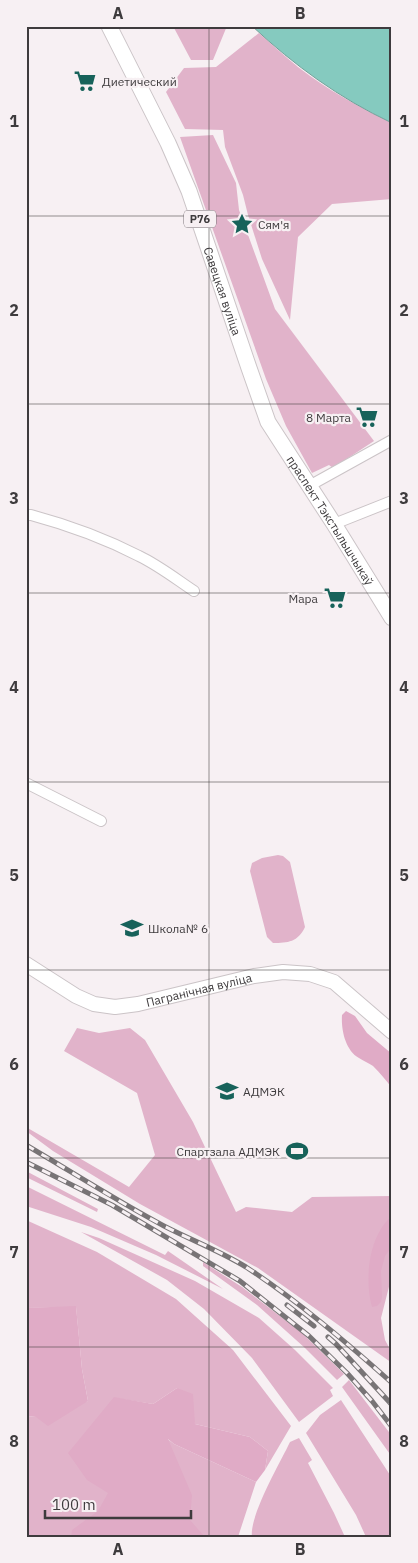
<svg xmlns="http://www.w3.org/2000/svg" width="418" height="1563" viewBox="0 0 418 1563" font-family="'IBM Plex Sans',sans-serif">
  <rect width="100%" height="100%" fill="#f7f0f3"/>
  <path fill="#e1b3ca" d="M 173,26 L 227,26 L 213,60 L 191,60 Z
    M 259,33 C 272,44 284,56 298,67 C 326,89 359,107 392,123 L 392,199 L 332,204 L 298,237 L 290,320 L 262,259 L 248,215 L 243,195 L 225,147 L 223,130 L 185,129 L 166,92 L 184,68 L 216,67 Z
    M 213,135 L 236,183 L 239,210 L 275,309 L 374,441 L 333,468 L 329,465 L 312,473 L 286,426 L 266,379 L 180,137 Z
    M 278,855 L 283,856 L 290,862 L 305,927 C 298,942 288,943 273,943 L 267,937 L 250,871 L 252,863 L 262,858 Z
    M 77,1028 L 99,1033 L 130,1028 L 145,1040 L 193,1122 L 236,1212 L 246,1207 L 292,1212 L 312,1197 L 392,1196 L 392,1275 L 381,1318 L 385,1340 L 392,1353 L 392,1363 L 258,1268 L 140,1204 L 53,1151 L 26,1131 L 26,1127 L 129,1187 L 155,1155 L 137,1093 L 64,1051 Z
    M 26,1171 L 98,1209 L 97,1212 L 26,1177 Z
    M 26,1186 L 165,1255 L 168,1251 L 223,1289 L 156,1255 L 91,1227 L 26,1206 Z
    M 26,1220 L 97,1252 L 176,1299 L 233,1350 L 291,1426 L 265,1470 L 268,1451 L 250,1437 L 195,1424 L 177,1388 L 153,1404 L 115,1398 L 174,1444 L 256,1482 L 238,1537 L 26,1537 L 26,1416 L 36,1417 L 88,1401 L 82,1369 L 76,1307 L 26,1308 Z
    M 81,1232 L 99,1238 L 195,1281 L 259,1318 L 295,1350 L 333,1388 L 330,1390 L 333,1396 L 299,1422 L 252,1358 L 204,1309 L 167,1280 Z
    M 203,1262 L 242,1287 L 302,1333 L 344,1374 L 337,1380 L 305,1348 L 257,1305 L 203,1266 Z
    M 349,1380 L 392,1436 L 392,1457 L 342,1387 Z
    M 341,1400 L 392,1478 L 392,1537 L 366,1537 L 356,1515 L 306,1433 L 320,1415 Z
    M 299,1438 L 312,1460 L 308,1463 L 334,1513 L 345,1537 L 252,1537 C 249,1516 280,1463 290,1442 Z"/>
  <path fill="#e0abc6" d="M 346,1011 L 355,1016 L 367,1033 L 392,1054 L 392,1088 C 386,1080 380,1073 373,1066 C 369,1063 363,1061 359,1058 C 345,1050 341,1029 342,1015 Z
    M 392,1216 L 392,1247 L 385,1256 L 381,1271 L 382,1297 L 381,1302 L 377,1306 L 372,1307 C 364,1279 369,1235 392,1216 Z
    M 76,1306 L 82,1369 L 88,1401 L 48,1426 L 36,1417 L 26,1416 L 26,1308 Z
    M 177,1388 L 193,1394 L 195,1424 L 250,1437 L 268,1451 L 265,1470 L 256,1482 L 174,1444 L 168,1439 L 192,1495 L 190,1520 L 205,1537 L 71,1537 L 72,1530 L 98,1511 L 108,1493 L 87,1480 L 68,1453 L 114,1397 L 153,1404 Z"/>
  <path fill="#85cabf" stroke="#709f98" d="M 252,26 L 392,26 L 392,123 C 339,98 295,66 252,26 Z"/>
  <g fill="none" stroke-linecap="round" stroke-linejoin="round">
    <g stroke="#cbc4c7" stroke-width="12">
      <path id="street" d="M 309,486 L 392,440
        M 26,515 L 31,515 C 68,525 104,538 139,556 C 158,565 176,579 194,591
        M 334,524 L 392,501
        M 26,783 L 101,821"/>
    </g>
    <g stroke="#cbc4c7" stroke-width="16">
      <g id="secondary">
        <path id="s1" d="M 26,964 L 76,996 L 94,1004 L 115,1007 L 138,1004 L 254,976 L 283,972 L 310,974 L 334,982 L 392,1032"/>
      </g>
    </g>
    <g stroke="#cbc4c7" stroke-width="17">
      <g id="primary">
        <path id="s2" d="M 109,26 L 168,143 L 189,191 L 249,368 L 268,422 L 334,524 L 392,618"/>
      </g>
    </g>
    <use href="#street" stroke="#fff" stroke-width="10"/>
    <use href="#secondary" stroke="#fff" stroke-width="14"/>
    <use href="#primary" stroke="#fff" stroke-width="15"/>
    <g stroke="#787476" stroke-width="5">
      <path id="rail" d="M 26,1145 C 72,1172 117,1201 164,1226 C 191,1240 220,1251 246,1267 C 298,1301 346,1342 392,1383
        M 26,1162 L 112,1205 L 240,1281 L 309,1336 L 347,1373 L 372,1401 L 392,1427
        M 287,1305 L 314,1326
        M 328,1337 L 336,1344 L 392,1405"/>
    </g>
    <use href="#rail" stroke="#f7f0f3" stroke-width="3" stroke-dasharray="9" stroke-linecap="butt"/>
  </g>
  <path fill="none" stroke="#3e3b3d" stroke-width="1" stroke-opacity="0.55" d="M 209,26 L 209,1537M 26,216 L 392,216M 26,404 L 392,404M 26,593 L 392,593M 26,782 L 392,782M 26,970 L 392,970M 26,1158 L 392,1158M 26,1347 L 392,1347"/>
  <defs>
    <g id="supermarket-bare" transform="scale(1.725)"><path d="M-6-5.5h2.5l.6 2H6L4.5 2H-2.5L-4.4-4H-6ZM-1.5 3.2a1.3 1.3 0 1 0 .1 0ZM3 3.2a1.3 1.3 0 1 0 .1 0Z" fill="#17625a" stroke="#f7f0f3" stroke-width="2.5" paint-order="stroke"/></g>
    <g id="sight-bare" transform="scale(1.725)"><path d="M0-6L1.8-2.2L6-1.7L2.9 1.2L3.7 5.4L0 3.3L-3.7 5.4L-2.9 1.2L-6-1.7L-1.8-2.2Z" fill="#17625a" stroke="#f7f0f3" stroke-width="2.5" paint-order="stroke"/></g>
    <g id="school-bare" transform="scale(1.725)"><path d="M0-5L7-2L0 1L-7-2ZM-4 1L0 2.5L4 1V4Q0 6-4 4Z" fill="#17625a" stroke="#f7f0f3" stroke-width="2.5" paint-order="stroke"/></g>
    <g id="university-bare" transform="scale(1.725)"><path d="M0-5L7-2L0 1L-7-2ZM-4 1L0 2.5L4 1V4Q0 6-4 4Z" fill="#17625a" stroke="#f7f0f3" stroke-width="2.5" paint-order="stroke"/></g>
    <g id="stadium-bare" transform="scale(1.725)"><path d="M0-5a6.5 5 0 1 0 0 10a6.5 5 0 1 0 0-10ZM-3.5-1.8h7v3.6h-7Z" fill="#17625a" stroke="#f7f0f3" stroke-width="2.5" paint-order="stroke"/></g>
  </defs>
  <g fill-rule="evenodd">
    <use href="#supermarket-bare" x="85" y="81"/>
    <use href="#sight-bare" x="242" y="224"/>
    <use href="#supermarket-bare" x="367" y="417"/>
    <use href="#supermarket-bare" x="335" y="598"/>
    <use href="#school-bare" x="132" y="928"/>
    <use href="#university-bare" x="227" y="1091"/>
    <use href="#stadium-bare" x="297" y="1151"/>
  </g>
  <g text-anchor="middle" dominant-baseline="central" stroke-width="4.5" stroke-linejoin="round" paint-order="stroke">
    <rect fill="#f7f0f3" stroke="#767174" stroke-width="1" x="184" y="210.5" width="32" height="17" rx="4"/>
    <g font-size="11" font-weight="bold" fill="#3e3b3d">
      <text x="200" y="219">Р76</text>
    </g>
    <g font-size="12" fill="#3e3b3d" stroke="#f7f0f3" text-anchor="start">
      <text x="102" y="81">Диетический</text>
      <text x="258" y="224">Сям'я</text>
      <text x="351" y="417" text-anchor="end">8 Марта</text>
      <text x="318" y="598" text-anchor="end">Мара</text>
      <text x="148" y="928">Школа№ 6</text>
      <text x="243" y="1091">АДМЭК</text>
      <text x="280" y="1151" text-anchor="end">Спартзала АДМЭК</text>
    </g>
    <g font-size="12" fill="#3e3b3d" stroke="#f7f0f3">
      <text stroke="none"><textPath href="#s2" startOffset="289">Савецкая вуліца</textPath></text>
      <text stroke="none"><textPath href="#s2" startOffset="544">праспект Тэкстыльшчыкаў</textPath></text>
      <text stroke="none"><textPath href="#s1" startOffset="186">Пагранічная вуліца</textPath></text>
    </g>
  </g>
  <rect width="418" height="1563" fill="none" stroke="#f7f0f3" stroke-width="55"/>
  <path d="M45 1510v8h146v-8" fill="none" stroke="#3e3b3d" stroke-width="2.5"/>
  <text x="52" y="1510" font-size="15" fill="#3e3b3d" stroke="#f7f0f3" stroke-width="4" paint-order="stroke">100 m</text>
  <rect x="28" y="28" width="362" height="1508" fill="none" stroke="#3e3b3d" stroke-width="2"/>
  <g font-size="16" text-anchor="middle" font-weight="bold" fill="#3e3b3d">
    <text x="118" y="19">A</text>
    <text x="300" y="19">B</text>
    <text x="14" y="127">1</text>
    <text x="404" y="127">1</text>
    <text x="14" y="316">2</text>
    <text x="404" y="316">2</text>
    <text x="14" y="504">3</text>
    <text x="404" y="504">3</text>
    <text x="14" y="693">4</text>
    <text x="404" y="693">4</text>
    <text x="14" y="881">5</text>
    <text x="404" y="881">5</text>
    <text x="14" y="1070">6</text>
    <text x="404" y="1070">6</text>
    <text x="14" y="1258">7</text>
    <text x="404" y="1258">7</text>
    <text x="14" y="1447">8</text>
    <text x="404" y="1447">8</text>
    <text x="118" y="1555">A</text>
    <text x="300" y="1555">B</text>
  </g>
</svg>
